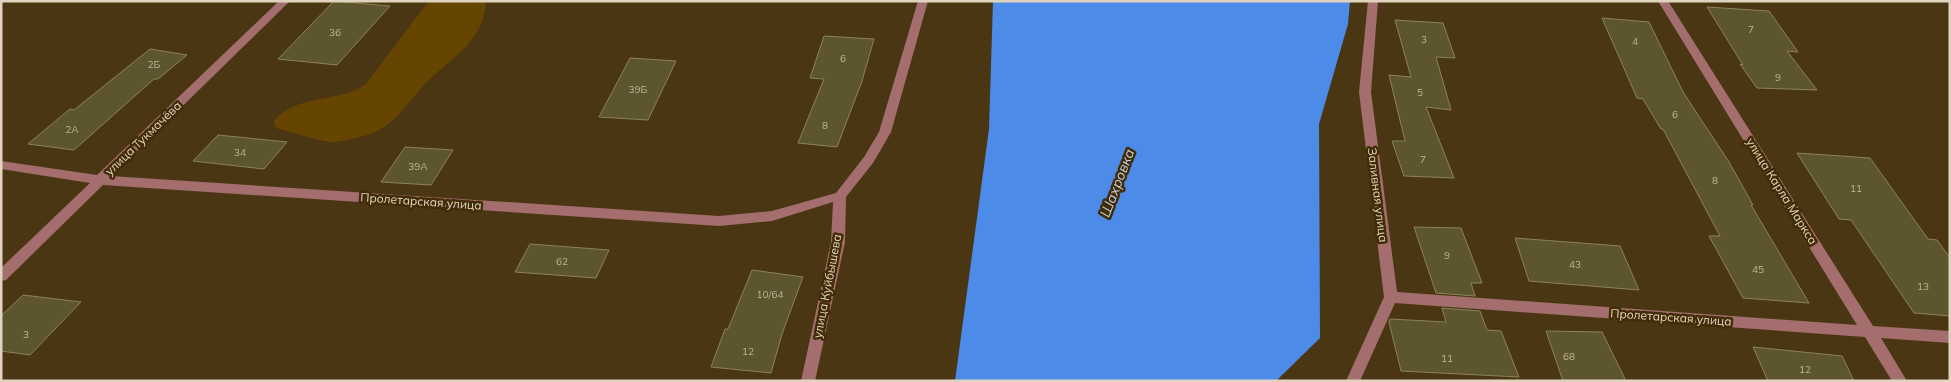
<svg xmlns="http://www.w3.org/2000/svg" width="1951" height="382" viewBox="0 0 1951 382" font-family="Mulish,sans-serif">
  <rect width="100%" height="100%" fill="#4b3613"/>
  <path fill="#664500" d="M 431,1 L 486,1 C 483,46 448,58 422,87 C 409,102 397,120 379,130 C 372,135 344,141 335,142 C 323,143 289,131 276,128 L 274,121 C 297,93 338,104 366,84 L 425,6 Z"/>
  <path fill="#4c8be7" d="M 993,1 L 1350,1 L 1348,24 L 1319,124 L 1320,338 L 1276,381 L 955,381 L 989,129 Z"/>
  <path fill="#5d552d" stroke="#8b835a" d="M 334,1 L 390,6 L 337,65 L 278,59 Z
    M 1707,7 L 1769,11 L 1798,52 L 1787,51 L 1817,90 L 1757,88 L 1740,64 L 1743,65 Z
    M 1602,18 L 1649,22 L 1683,92 L 1729,162 L 1753,205 L 1751,205 L 1809,303 L 1743,298 L 1709,236 L 1720,236 L 1663,129 L 1661,129 L 1643,99 L 1637,98 Z
    M 1395,20 L 1443,23 L 1455,58 L 1436,57 L 1451,110 L 1426,107 L 1454,178 L 1404,176 L 1392,141 L 1405,141 L 1389,75 L 1411,77 Z
    M 824,36 L 874,39 L 862,81 L 837,147 L 798,143 L 824,79 L 810,78 Z
    M 150,49 L 187,55 L 158,79 L 154,79 L 74,150 L 28,144 L 70,109 L 74,110 Z
    M 630,58 L 676,61 L 648,120 L 599,117 Z
    M 218,135 L 287,142 L 264,169 L 193,161 Z
    M 405,147 L 453,150 L 431,185 L 381,182 Z
    M 1797,153 L 1870,158 L 1928,239 L 1937,240 L 1950,258 L 1950,316 L 1914,313 L 1851,220 L 1839,219 Z
    M 1414,227 L 1461,228 L 1482,283 L 1471,283 L 1475,296 L 1436,293 Z
    M 1515,238 L 1620,246 L 1639,290 L 1529,281 Z
    M 530,244 L 609,250 L 596,278 L 515,272 Z
    M 752,270 L 803,277 L 782,334 L 771,373 L 711,367 L 725,329 L 728,329 Z
    M 23,295 L 81,302 L 30,355 L 1,351 L 1,316 Z
    M 1442,308 L 1480,311 L 1487,330 L 1501,331 L 1519,377 L 1401,371 L 1389,322 L 1390,319 L 1446,322 Z
    M 1546,331 L 1602,332 L 1626,381 L 1563,381 Z
    M 1753,347 L 1842,356 L 1854,381 L 1768,381 Z"/>
  <g fill="none" stroke-linecap="round" stroke-linejoin="round">
    <path fill="#a46e6f" fill-rule="evenodd" d="M 279,1 L 290,1 L 111,176 L 719,216 L 772,211 L 836,193 L 864,157 L 879,132 L 918,1 L 928,1 L 891,132 L 873,163 L 846,197 L 845,242 L 815,381 L 801,381 L 831,242 L 833,202 L 772,221 L 719,226 L 103,185 L 6,280 L 1,281 L 1,268 L 90,183 L 1,169 L 1,161 L 97,175 Z
      M 1368,1 L 1378,1 L 1371,92 L 1397,292 L 1857,325 L 1658,1 L 1668,1 L 1873,326 L 1950,331 L 1950,343 L 1881,338 L 1907,381 L 1892,381 L 1865,337 L 1395,303 L 1360,381 L 1346,381 L 1384,297 L 1359,92 Z"/>
  </g>
  <g text-anchor="middle" dominant-baseline="central" stroke-width="5" stroke-linejoin="round" paint-order="stroke">
    <g font-size="10" fill="#bfb49b">
      <text x="1751" y="29">7</text>
      <text x="335" y="32">36</text>
      <text x="1424" y="39">3</text>
      <text x="1635" y="41">4</text>
      <text x="843" y="58">6</text>
      <text x="154" y="64">2Б</text>
      <text x="1778" y="77">9</text>
      <text x="638" y="89">39Б</text>
      <text x="1420" y="92">5</text>
      <text x="1675" y="114">6</text>
      <text x="825" y="125">8</text>
      <text x="72" y="129">2А</text>
      <text x="240" y="152">34</text>
      <text x="1423" y="159">7</text>
      <text x="418" y="166">39А</text>
      <text x="1715" y="180">8</text>
      <text x="1856" y="188">11</text>
      <text x="1447" y="255">9</text>
      <text x="562" y="261">62</text>
      <text x="1575" y="264">43</text>
      <text x="1758" y="269">45</text>
      <text x="1923" y="286">13</text>
      <text x="770" y="294">10/64</text>
      <text x="26" y="334">3</text>
      <text x="748" y="351">12</text>
      <text x="1569" y="356">68</text>
      <text x="1447" y="358">11</text>
      <text x="1805" y="369">12</text>
    </g>
    <g font-size="12" fill="#e0d3c0" stroke="#412c06">
      <text transform="translate(143 138) rotate(-44)">улица Тукмачёва</text>
      <text transform="translate(1782 191) rotate(58)">улица Карла Маркса</text>
      <text transform="translate(1378 195) rotate(83)">Заливная улица</text>
      <text transform="translate(421 201) rotate(4)">Пролетарская улица</text>
      <text transform="translate(827 286) rotate(-79)">улица Куйбышева</text>
      <text transform="translate(1671 317) rotate(4)">Пролетарская улица</text>
    </g>
    <g font-size="14" font-style="italic" fill="#c1d1e8" stroke="#412c06">
      <text transform="translate(1117 183) rotate(-69)">Шахровка</text>
    </g>
  </g>
  <rect width="1951" height="382" fill="none" stroke="#e0d3c0" stroke-width="5"/>
</svg>
